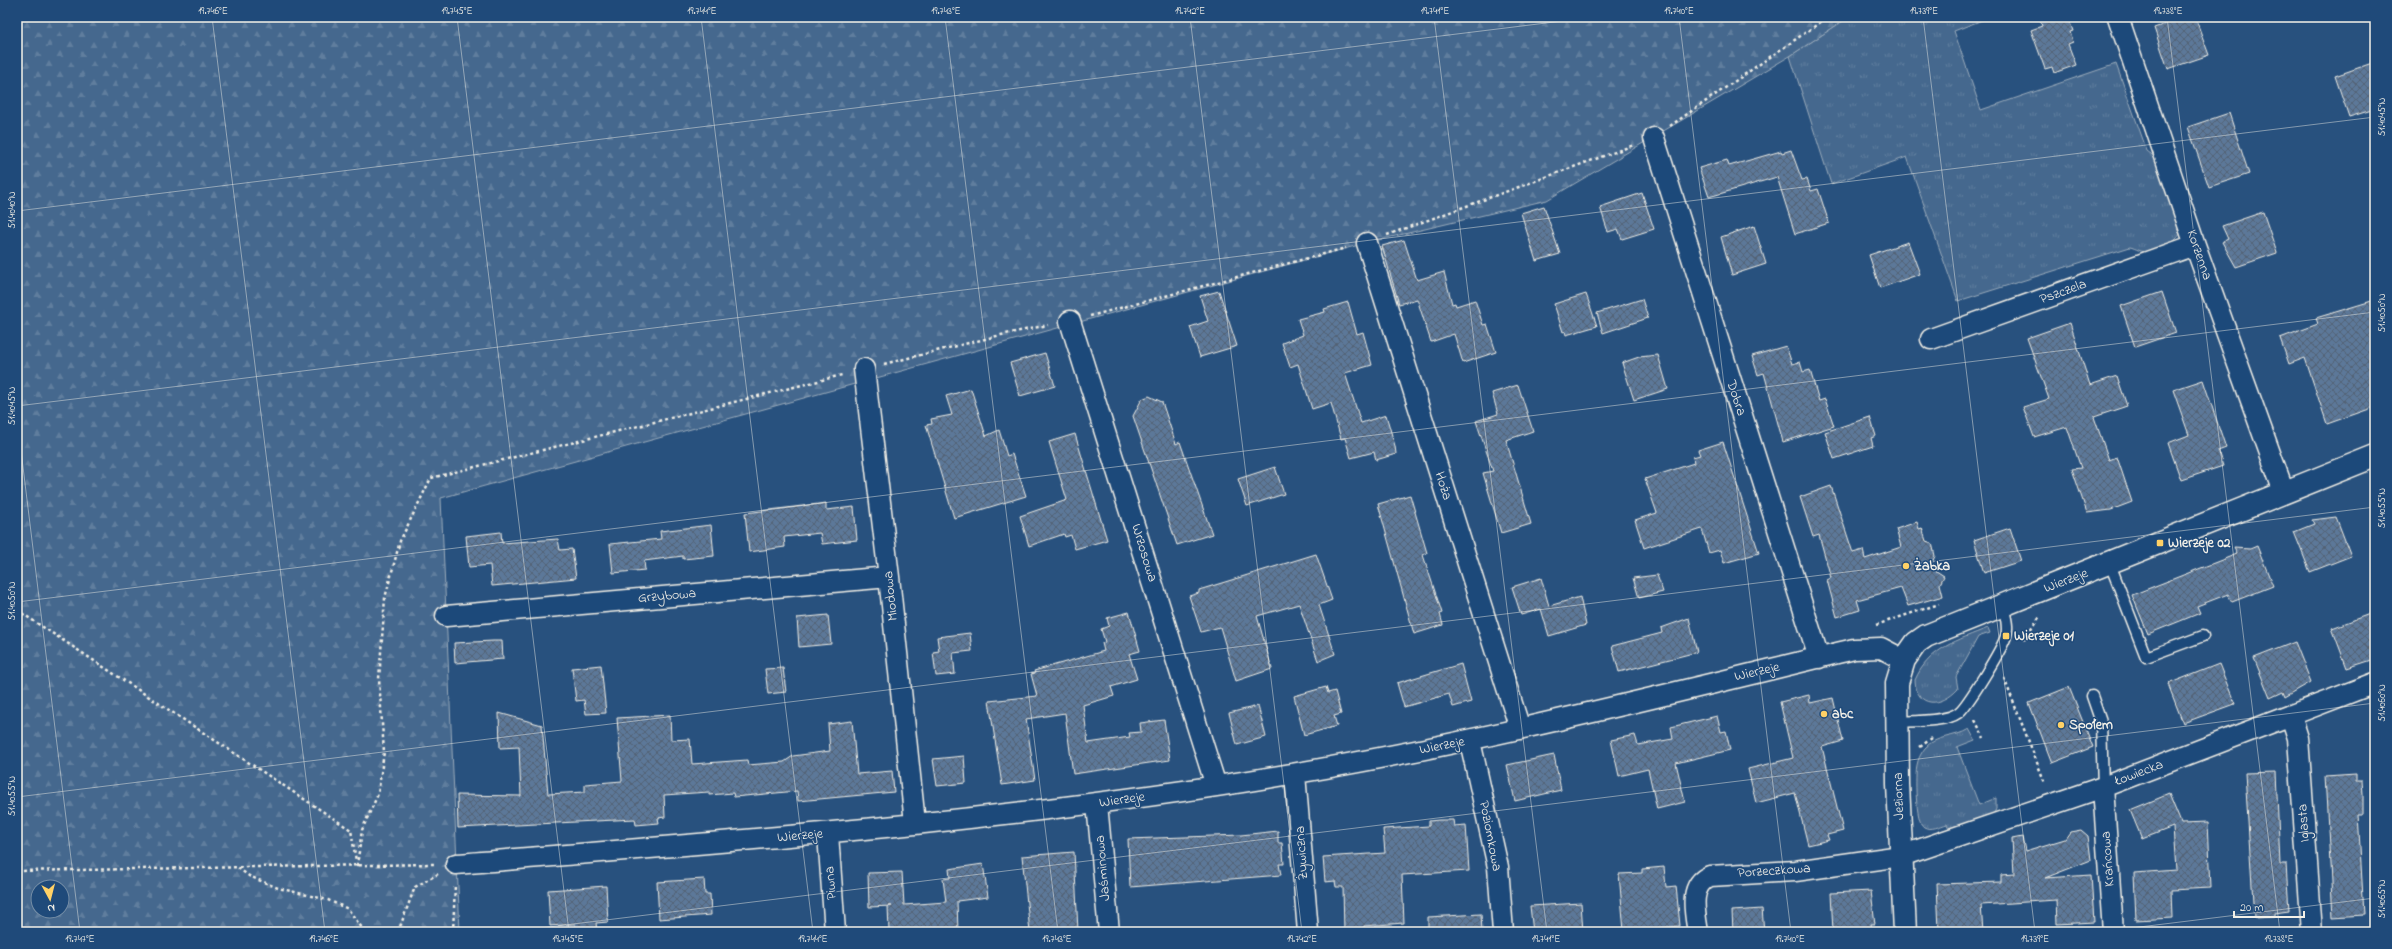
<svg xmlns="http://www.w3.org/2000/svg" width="2392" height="949" viewBox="0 0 2392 949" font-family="'Indie Flower',sans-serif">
  <defs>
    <pattern id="grass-tufts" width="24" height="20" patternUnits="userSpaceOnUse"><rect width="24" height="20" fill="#45688e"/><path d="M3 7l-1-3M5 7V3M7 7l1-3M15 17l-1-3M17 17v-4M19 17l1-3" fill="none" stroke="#607e9e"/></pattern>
    <pattern id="forest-firs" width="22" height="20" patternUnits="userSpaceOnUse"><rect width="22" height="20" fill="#45688e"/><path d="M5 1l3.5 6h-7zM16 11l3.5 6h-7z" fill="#607e9e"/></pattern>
    <pattern id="building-cross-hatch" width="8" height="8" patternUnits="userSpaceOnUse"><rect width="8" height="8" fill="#5b7899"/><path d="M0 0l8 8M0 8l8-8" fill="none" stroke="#536274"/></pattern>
  </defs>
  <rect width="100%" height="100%" fill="#28517e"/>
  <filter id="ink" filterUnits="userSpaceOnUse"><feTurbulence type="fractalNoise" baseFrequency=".025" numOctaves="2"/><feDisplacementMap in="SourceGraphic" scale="8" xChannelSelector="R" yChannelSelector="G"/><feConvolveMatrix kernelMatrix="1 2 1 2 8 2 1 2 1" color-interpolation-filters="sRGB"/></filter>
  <g filter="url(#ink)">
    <path fill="url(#grass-tufts)" stroke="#9cacbb" d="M 1849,17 L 1990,17 L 1954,31 L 1981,110 L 2116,64 L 2147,151 L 2159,160 L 2182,231 C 2176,242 2162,252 2148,252 C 2143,253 2135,248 2130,247 L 1958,301 L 1907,157 L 1831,184 L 1790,56 Z
      M 1988,628 L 1990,633 L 1978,637 L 1956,677 L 1958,689 C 1942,707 1916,709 1915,680 C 1929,648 1958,640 1988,628 Z
      M 1969,729 L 1975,740 L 1957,747 L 1979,805 L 1996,798 L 1996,809 L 1993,815 L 1950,831 L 1947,824 C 1940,826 1931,831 1924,827 C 1915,822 1915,775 1917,765 C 1918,759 1921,753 1925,748 C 1936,735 1955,738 1969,729 Z"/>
    <path fill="url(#forest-firs)" stroke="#9cacbb" fill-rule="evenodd" d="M 17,17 L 1849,17 L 1790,56 L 1547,200 L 1366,243 L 441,498 L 460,932 L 17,932 ZM 38,887 L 62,887 L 62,911 L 38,911 Z"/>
    <path fill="url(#building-cross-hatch)" stroke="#f4f1e8" d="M 2039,17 L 2068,17 L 2073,31 L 2070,32 L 2073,42 L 2068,44 L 2076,65 L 2054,73 L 2052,67 L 2045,69 L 2031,30 L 2042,26 Z
      M 2185,17 L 2195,17 L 2209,55 L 2168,69 L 2154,28 Z
      M 2375,62 L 2375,109 L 2349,117 L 2335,76 Z
      M 2229,113 L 2249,174 L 2209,187 L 2188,127 Z
      M 1791,150 L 1802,180 L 1807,179 L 1811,191 L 1818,189 L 1829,223 L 1795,234 L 1777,177 L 1709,197 L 1699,168 L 1727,160 L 1729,166 L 1781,151 L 1782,153 Z
      M 1642,193 L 1654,229 L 1622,239 L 1618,229 L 1608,232 L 1600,207 Z
      M 1544,206 L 1560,254 L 1536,261 L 1521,213 Z
      M 2263,212 L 2277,253 L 2236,267 L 2222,242 L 2228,239 L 2222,226 Z
      M 1754,226 L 1766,264 L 1732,275 L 1721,237 Z
      M 1404,240 L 1417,280 L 1444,272 L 1452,304 L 1455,303 L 1456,306 L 1475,300 L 1483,325 L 1487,324 L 1496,352 L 1463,363 L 1454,334 L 1431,342 L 1417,299 L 1399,304 L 1382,246 Z
      M 1908,242 L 1920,274 L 1880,288 L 1869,255 Z
      M 1219,291 L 1237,346 L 1200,357 L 1190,327 L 1208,321 L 1200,296 Z
      M 2162,292 L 2176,333 L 2135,347 L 2121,306 Z
      M 1586,294 L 1597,326 L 1566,335 L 1565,331 L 1563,332 L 1554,304 Z
      M 1642,299 L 1648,318 L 1603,333 L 1597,313 Z
      M 2375,300 L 2375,407 L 2327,424 L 2305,358 L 2289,364 L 2280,338 L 2318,324 L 2316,318 Z
      M 1348,302 L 1357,334 L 1363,332 L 1372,365 L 1345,373 L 1361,423 L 1386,415 L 1395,446 L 1396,454 L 1376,460 L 1374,452 L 1351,458 L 1345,438 L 1341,439 L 1331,403 L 1312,409 L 1298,364 L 1290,367 L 1282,343 L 1303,335 L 1298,319 L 1325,312 L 1324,309 Z
      M 2070,323 L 2090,385 L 2117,376 L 2127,406 L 2094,417 L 2109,460 L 2117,457 L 2132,502 L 2111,510 L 2087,513 L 2072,469 L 2081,468 L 2067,427 L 2034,437 L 2023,407 L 2049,399 L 2027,338 Z
      M 1786,346 L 1792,364 L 1800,362 L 1803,372 L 1810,370 L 1819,401 L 1825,399 L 1834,426 L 1783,442 L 1764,373 L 1758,375 L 1752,356 Z
      M 1045,353 L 1055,386 L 1020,396 L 1010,363 Z
      M 1658,355 L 1668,389 L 1634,400 L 1622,363 L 1639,357 Z
      M 2203,380 L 2226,448 L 2218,451 L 2223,466 L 2181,480 L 2168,443 L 2189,435 L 2173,390 Z
      M 1518,385 L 1533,431 L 1506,440 L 1531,524 L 1501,533 L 1483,473 L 1493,471 L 1476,421 L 1498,414 L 1492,393 Z
      M 971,389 L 986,436 L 999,430 L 1007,456 L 1012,454 L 1026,496 L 954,518 L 926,425 L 932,424 L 931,419 L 952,415 L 946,396 Z
      M 1149,396 L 1162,402 L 1176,444 L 1180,442 L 1212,534 L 1177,545 L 1133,416 L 1142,399 Z
      M 1870,417 L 1876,436 L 1871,438 L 1873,446 L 1834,459 L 1825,432 Z
      M 1075,434 L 1107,540 L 1075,549 L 1071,535 L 1065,537 L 1064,534 L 1029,546 L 1020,516 L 1067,500 L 1049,442 Z
      M 1723,442 L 1759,553 L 1724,563 L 1720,550 L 1709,553 L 1702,529 L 1644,548 L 1635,520 L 1657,513 L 1645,479 L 1694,463 L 1693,457 L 1700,455 L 1698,450 Z
      M 1275,467 L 1284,494 L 1247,506 L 1238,479 Z
      M 1831,486 L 1853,553 L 1863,550 L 1865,559 L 1901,547 L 1896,529 L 1917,522 L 1919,529 L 1922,528 L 1926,541 L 1932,543 L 1935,556 L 1930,567 L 1944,576 L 1940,584 L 1943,596 L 1908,606 L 1901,588 L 1857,600 L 1860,610 L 1837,617 L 1827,580 L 1831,578 L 1819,535 L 1813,537 L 1800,497 Z
      M 1410,495 L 1427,553 L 1423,555 L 1442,613 L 1440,614 L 1443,625 L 1414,634 L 1378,504 Z
      M 826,503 L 826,510 L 854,507 L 857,540 L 822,544 L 820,533 L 784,537 L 785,547 L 749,552 L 745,513 Z
      M 2336,517 L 2351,556 L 2310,572 L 2294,532 L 2314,524 L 2312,520 Z
      M 711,525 L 714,556 L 683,559 L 683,556 L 644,561 L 645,570 L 613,573 L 610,544 L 661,539 L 660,531 Z
      M 2010,528 L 2021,561 L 1984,573 L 1974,540 Z
      M 501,532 L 502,543 L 558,539 L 560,550 L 572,549 L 576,578 L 492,586 L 490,565 L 469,567 L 466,536 Z
      M 2257,546 L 2273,586 L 2232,602 L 2228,594 L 2197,606 L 2200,613 L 2148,634 L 2132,595 L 2237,554 L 2234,548 L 2250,549 Z
      M 1316,554 L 1332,600 L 1319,605 L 1335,654 L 1318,661 L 1299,604 L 1257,616 L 1272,669 L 1236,681 L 1220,627 L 1201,632 L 1189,596 L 1199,593 L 1199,590 Z
      M 1657,575 L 1663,592 L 1639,598 L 1633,578 Z
      M 1541,578 L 1549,606 L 1580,597 L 1586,625 L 1549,636 L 1541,609 L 1521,615 L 1512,587 Z
      M 1129,612 L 1140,651 L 1129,654 L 1137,679 L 1111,687 L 1114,696 L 1083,705 L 1088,743 L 1130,737 L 1129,733 L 1141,732 L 1140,723 L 1164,720 L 1170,760 L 1073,774 L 1065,713 L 1026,719 L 1035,780 L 1002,785 L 989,701 L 1037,696 L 1031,674 L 1035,673 L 1034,671 L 1104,651 L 1102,643 L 1105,642 L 1101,629 L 1109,626 L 1107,618 Z
      M 2375,612 L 2375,659 L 2347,668 L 2332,628 Z
      M 828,615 L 831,644 L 799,647 L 797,618 Z
      M 1689,618 L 1697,652 L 1619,672 L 1612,646 L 1662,633 L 1661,628 Z
      M 970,633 L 972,651 L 953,653 L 955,674 L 936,676 L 933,652 L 939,651 L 937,637 Z
      M 493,641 L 502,641 L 503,659 L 455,663 L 454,643 Z
      M 2295,642 L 2311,682 L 2285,697 L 2283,692 L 2270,698 L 2254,658 Z
      M 1461,664 L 1471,702 L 1453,707 L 1449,694 L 1404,707 L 1397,683 Z
      M 2219,664 L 2235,704 L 2183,723 L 2168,684 Z
      M 601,665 L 606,713 L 586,714 L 584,700 L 576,701 L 572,668 Z
      M 783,668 L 786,692 L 768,694 L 765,669 Z
      M 1326,687 L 1328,693 L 1335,691 L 1341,714 L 1334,716 L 1337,726 L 1304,735 L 1294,696 Z
      M 2069,687 L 2093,747 L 2052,763 L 2029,703 Z
      M 1809,695 L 1810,703 L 1833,698 L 1843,741 L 1822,747 L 1843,831 L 1827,835 L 1829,840 L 1808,845 L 1795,793 L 1756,803 L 1748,769 L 1793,758 L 1780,702 Z
      M 1258,706 L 1266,737 L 1237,745 L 1229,713 Z
      M 499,713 L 542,725 L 548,794 L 585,792 L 585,784 L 622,781 L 617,718 L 670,715 L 671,740 L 690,739 L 692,764 L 747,760 L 748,765 L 784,762 L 793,756 L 830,751 L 828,724 L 852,721 L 857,774 L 892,771 L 894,792 L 798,801 L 797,791 L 734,797 L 733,793 L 709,795 L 709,792 L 664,795 L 665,817 L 658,818 L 659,823 L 636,825 L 635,819 L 458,828 L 457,795 L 521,796 L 519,747 L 500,748 Z
      M 1717,716 L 1721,732 L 1726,731 L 1730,750 L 1676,763 L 1685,802 L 1657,809 L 1648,769 L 1619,776 L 1611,740 L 1635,735 L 1638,745 L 1673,739 L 1671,727 Z
      M 1554,755 L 1561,790 L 1515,801 L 1507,765 Z
      M 964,756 L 966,783 L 937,786 L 933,759 Z
      M 2276,772 L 2280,864 L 2286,864 L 2289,911 L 2274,913 L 2274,917 L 2254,918 L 2245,773 Z
      M 2356,774 L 2356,781 L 2362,781 L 2363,795 L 2363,814 L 2358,814 L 2364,915 L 2333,917 L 2325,776 Z
      M 2169,794 L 2181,823 L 2208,822 L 2211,888 L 2171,890 L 2172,918 L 2136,920 L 2134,873 L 2176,870 L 2173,827 L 2142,839 L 2130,810 Z
      M 1439,820 L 1453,820 L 1454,826 L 1466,825 L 1469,871 L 1402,875 L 1404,923 L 1364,926 L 1364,932 L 1344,932 L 1343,887 L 1336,887 L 1335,881 L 1325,882 L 1323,857 L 1385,853 L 1383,829 L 1429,826 L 1429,821 Z
      M 2081,830 L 2088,836 L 2091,860 L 2045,878 L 2091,875 L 2094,922 L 2057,924 L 2056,900 L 1981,905 L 1983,932 L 1939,931 L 1937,884 L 2001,882 L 2001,875 L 2014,874 L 2012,839 L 2022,837 L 2025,851 L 2065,839 L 2070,832 Z
      M 1278,831 L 1278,843 L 1282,843 L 1283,853 L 1284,864 L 1279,864 L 1281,875 L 1130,887 L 1128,839 L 1241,835 Z
      M 1074,852 L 1078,931 L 1030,932 L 1022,856 Z
      M 983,864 L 988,897 L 957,901 L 958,932 L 889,932 L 888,906 L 892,906 L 869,907 L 868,873 L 902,872 L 904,905 L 946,902 L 943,879 L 950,878 L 949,869 Z
      M 1664,867 L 1666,887 L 1676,886 L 1680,926 L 1624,931 L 1619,874 L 1642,873 L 1642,869 Z
      M 704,879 L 705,894 L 710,894 L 711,915 L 659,919 L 657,882 Z
      M 606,886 L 608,922 L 596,923 L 597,932 L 575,932 L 575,924 L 550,926 L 548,890 Z
      M 1871,891 L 1875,924 L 1871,924 L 1872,932 L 1833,932 L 1831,893 Z
      M 1581,903 L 1583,932 L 1533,932 L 1530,906 Z
      M 1762,909 L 1764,932 L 1733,932 L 1732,911 Z
      M 1481,914 L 1482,932 L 1428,932 L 1428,917 Z"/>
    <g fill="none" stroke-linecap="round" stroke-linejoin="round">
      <g stroke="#f4f1e8" stroke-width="13">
        <path id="lane" d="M 2110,564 L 2146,657 L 2203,636
          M 2092,696 L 2101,722 L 2103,787
          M 1897,722 C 1913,721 1946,722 1958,713 C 1967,707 2003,647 2006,636 C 2009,626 2005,615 2003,605"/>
      </g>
      <g stroke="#f4f1e8" stroke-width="23">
        <path id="street" d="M 2118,17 L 2195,245 L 2284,492
          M 1654,138 L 1819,658
          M 1367,243 L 1520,729
          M 1070,321 L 1216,786
          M 1931,339 L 2195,245
          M 864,369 L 889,577 L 915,823
          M 446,616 L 889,577
          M 2291,716 L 2298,738 L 2312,932
          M 1470,741 L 1498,867 L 1503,932
          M 1295,774 L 1308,932
          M 2103,787 L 2113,932
          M 1097,804 L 1109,932
          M 828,834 L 835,932
          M 456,864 C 735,841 1015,821 1291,774 C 1481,742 1668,694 1854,649 L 1881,648 L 1904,660
          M 1698,932 C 1695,913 1688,885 1710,876 L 1795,871 L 1901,856 L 2103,787 L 2375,683"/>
      </g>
      <g stroke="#f4f1e8" stroke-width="25">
        <path id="secondary" d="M 1905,932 L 1898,784 L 1897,683 L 1904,660 L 1916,643 L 1926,636 L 2375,456"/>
      </g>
      <path stroke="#f4f1e8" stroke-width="2.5" stroke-dasharray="3 3" stroke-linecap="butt" d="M 1670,126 L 1828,17
        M 1387,235 L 1634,145
        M 1090,316 L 1346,248
        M 884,364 L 1001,335 L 1048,325
        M 17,610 L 351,830 L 356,861
        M 1876,625 L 1939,604
        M 2024,640 L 2040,616
        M 2004,678 L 2045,783
        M 1975,720 L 1984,738
        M 1920,747 L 1932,738
        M 357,866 L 362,830 L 378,794 L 384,752 L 379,679 L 385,598 L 400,541 L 431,478 L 842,375
        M 238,868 L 249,876 L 278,888 L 328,900 L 348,909 L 365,932
        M 17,871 L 434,864
        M 398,932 L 415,887 L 438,874
        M 453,932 L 455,884"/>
      <use href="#lane" stroke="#1f4a7a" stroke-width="10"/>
      <use href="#street" stroke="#1f4a7a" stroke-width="20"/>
      <use href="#secondary" stroke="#1f4a7a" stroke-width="22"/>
    </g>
  </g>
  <path fill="none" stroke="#f4f1e8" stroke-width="1" stroke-opacity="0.45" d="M 212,17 L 325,932M 457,17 L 569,932M 701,17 L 813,932M 945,17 L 1058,932M 1190,17 L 1302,932M 1434,17 L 1547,932M 1679,17 L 1791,932M 1923,17 L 2035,932M 2167,17 L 2280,932M 17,211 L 1595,17M 17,406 L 2375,117M 17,418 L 80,932M 17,602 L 2375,312M 17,797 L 2375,507M 508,932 L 2375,703M 2099,932 L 2375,898"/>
  <g fill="#ffd166" stroke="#1f4a7a" stroke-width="1.5">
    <rect x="2156" y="539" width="8" height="8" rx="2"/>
    <circle cx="1906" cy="566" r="4"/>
    <rect x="2002" y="632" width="8" height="8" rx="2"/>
    <circle cx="1824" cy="714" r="4"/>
    <circle cx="2061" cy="725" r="4"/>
  </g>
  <g text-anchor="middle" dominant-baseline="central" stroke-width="3" stroke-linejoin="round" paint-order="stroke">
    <g font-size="14" fill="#f4f1e8" stroke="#1f4a7a">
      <text transform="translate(2199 255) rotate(71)">Korzenna</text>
      <text transform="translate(2063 292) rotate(-20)">Pszczela</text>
      <text transform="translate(1736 398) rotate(72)">Dobra</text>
      <text transform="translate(1443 486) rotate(72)">Hoża</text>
      <text transform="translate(1144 553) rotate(73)">Wrzosowa</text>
      <text transform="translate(2066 581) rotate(-21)">Wierzeje</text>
      <text transform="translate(667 596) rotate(-5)">Grzybowa</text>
      <text transform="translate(891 596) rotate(-96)">Miodowa</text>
      <text transform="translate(1757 672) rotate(-13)">Wierzeje</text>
      <text transform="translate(1442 746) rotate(-11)">Wierzeje</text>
      <text transform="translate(2139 773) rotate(-21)">Łowiecka</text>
      <text transform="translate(1899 796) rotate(-92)">Jeziorna</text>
      <text transform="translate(1122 800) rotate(-8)">Wierzeje</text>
      <text transform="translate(2304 823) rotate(-94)">Iglasta</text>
      <text transform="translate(800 836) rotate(-5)">Wierzeje</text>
      <text transform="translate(1490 836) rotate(79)">Poziomkowa</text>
      <text transform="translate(1302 853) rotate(-94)">Żywiczna</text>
      <text transform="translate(2108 859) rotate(-94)">Krańcowa</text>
      <text transform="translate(1103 868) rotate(-95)">Jaśminowa</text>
      <text transform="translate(1774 871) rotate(-4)">Porzeczkowa</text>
      <text transform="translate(831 883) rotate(-94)">Piwna</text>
    </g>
    <g font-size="14" font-weight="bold" fill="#f4f1e8" stroke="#1f4a7a" text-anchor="start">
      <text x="2168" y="543">Wierzeje 02</text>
      <text x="1914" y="566">Żabka</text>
      <text x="2014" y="636">Wierzeje 01</text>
      <text x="1832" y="714">abc</text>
      <text x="2069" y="725">Społem</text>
    </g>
  </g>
  <rect width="2392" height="949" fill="none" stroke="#1f4a7a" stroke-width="44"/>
  <g transform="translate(50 899) rotate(173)"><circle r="19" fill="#1f4a7a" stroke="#748da6"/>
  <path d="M0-3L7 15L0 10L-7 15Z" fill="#ffd166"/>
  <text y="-6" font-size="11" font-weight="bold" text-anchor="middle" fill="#f4f1e8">N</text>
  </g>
  <path d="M2234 911v6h70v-6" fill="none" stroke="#f4f1e8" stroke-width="2"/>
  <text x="2240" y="911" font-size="12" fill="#f4f1e8" stroke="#1f4a7a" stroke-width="3" paint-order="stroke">20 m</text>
  <rect x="22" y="22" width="2348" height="905" fill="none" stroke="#f4f1e8" stroke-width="1.5"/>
  <g font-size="10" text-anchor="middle" fill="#f4f1e8">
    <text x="213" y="14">19.746°E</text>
    <text x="457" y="14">19.745°E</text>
    <text x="702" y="14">19.744°E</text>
    <text x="946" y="14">19.743°E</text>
    <text x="1190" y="14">19.742°E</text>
    <text x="1435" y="14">19.741°E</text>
    <text x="1679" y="14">19.740°E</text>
    <text x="1924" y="14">19.739°E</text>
    <text x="2168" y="14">19.738°E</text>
    <text transform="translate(2381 117) rotate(-90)" y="4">51.4045°N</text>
    <text transform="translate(11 210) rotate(-90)" y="4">51.4040°N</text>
    <text transform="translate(2381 313) rotate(-90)" y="4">51.4050°N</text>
    <text transform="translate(11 406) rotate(-90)" y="4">51.4045°N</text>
    <text transform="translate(2381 508) rotate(-90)" y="4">51.4055°N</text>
    <text transform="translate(11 601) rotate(-90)" y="4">51.4050°N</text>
    <text transform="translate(2381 703) rotate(-90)" y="4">51.4060°N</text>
    <text transform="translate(11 796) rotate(-90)" y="4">51.4055°N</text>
    <text transform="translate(2381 899) rotate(-90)" y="4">51.4065°N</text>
    <text x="80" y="942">19.747°E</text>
    <text x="324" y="942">19.746°E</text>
    <text x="568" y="942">19.745°E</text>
    <text x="813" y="942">19.744°E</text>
    <text x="1057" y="942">19.743°E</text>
    <text x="1302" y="942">19.742°E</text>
    <text x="1546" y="942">19.741°E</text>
    <text x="1790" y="942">19.740°E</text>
    <text x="2035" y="942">19.739°E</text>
    <text x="2279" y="942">19.738°E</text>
  </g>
</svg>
